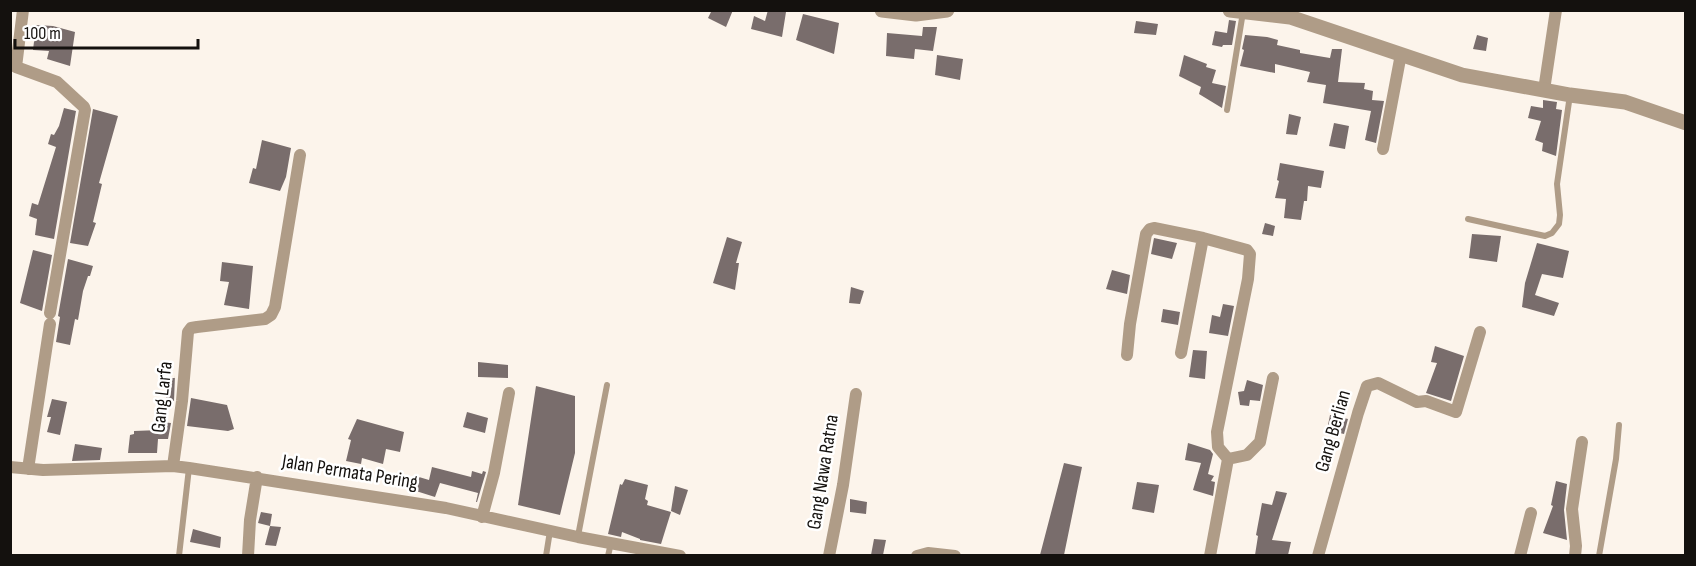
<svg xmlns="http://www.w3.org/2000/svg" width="1696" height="566" viewBox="0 0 1696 566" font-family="'Sofia Sans Condensed',sans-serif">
  <rect width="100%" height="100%" fill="#fcf4eb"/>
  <path fill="#796d6c" d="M 712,10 L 733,10 L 726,27 L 708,18 Z
    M 768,10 L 786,12 L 782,37 L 751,29 L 754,16 L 765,21 Z
    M 803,14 L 839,23 L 834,54 L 796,40 Z
    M 1229,20 L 1236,21 L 1232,45 L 1223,45 L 1222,47 L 1212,45 L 1215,31 L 1227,33 Z
    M 1136,21 L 1158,24 L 1156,35 L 1134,33 Z
    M 36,25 L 53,26 L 75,32 L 70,66 L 47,59 L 49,51 L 33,50 Z
    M 923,27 L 937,27 L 933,51 L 915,49 L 914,59 L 886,56 L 887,33 L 922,36 Z
    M 1245,35 L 1267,37 L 1278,40 L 1277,45 L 1300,50 L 1300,53 L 1330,58 L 1332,49 L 1342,49 L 1338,82 L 1365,83 L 1364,89 L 1373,91 L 1372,100 L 1384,101 L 1376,143 L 1365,140 L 1371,111 L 1323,103 L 1326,85 L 1307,82 L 1310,72 L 1275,64 L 1275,73 L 1240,66 L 1244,50 L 1242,49 Z
    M 1477,35 L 1488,38 L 1486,51 L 1473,49 Z
    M 937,55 L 963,59 L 960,80 L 935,75 Z
    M 1184,55 L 1207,64 L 1206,67 L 1216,70 L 1212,83 L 1226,86 L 1222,108 L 1199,94 L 1201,87 L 1179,76 Z
    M 1543,100 L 1557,102 L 1556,109 L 1562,110 L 1556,156 L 1542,151 L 1543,143 L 1535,140 L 1541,121 L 1528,118 L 1531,106 L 1543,108 Z
    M 64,108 L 76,111 L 54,239 L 35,235 L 37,219 L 29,216 L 32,203 L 38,205 L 56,147 L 48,144 L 51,134 L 54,135 L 59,126 Z
    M 93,109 L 118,116 L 99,183 L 102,184 L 93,222 L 96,223 L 88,246 L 70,243 Z
    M 1289,114 L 1301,117 L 1297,135 L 1286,134 Z
    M 1334,123 L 1349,126 L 1345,149 L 1329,146 Z
    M 262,140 L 291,148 L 286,177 L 280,191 L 249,183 L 253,168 L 256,169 Z
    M 1280,163 L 1324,171 L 1321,188 L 1308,186 L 1307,201 L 1304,201 L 1301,220 L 1284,218 L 1286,199 L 1275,198 L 1279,181 L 1277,180 Z
    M 1265,223 L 1275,226 L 1273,236 L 1262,234 Z
    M 1472,234 L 1501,236 L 1497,262 L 1469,258 Z
    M 727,237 L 742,242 L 736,263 L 739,263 L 735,290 L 713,283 Z
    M 1154,238 L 1177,243 L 1172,259 L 1151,254 Z
    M 1537,243 L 1569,251 L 1563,278 L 1542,274 L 1535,295 L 1559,303 L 1554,316 L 1522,307 L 1525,283 Z
    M 33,250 L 52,255 L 42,311 L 20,303 Z
    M 68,259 L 93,266 L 90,276 L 88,276 L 83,291 L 78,320 L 75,319 L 70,345 L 56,342 L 60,317 L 58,316 Z
    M 222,262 L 253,266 L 249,309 L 224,305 L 229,282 L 220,281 Z
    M 1112,270 L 1130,275 L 1127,294 L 1106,289 Z
    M 851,287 L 864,291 L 860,304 L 849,303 Z
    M 1223,304 L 1234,306 L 1228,336 L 1209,333 L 1212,315 L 1220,317 Z
    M 1163,309 L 1180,312 L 1178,325 L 1161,322 Z
    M 1435,346 L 1464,356 L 1451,401 L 1426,393 L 1437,363 L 1431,362 Z
    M 1193,350 L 1207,351 L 1205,379 L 1189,377 Z
    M 478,362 L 508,365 L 508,378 L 478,377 Z
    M 175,375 L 174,401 L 166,401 L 168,378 L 175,378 Z
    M 1247,380 L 1263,385 L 1260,401 L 1250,400 L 1249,406 L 1240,405 L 1238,392 L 1244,391 Z
    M 536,386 L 575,396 L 575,453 L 560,515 L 518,505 Z
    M 191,398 L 227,405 L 234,429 L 228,431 L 187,426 Z
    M 52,399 L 67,402 L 60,435 L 47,432 L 51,417 L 47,417 Z
    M 467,412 L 488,418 L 485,433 L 463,427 Z
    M 1330,415 L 1348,419 L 1344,434 L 1327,430 Z
    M 357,419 L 404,432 L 400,452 L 386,449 L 383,464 L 362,458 L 361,464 L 346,461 L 351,440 L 348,439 Z
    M 161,422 L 171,423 L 168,439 L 158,439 L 157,453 L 128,453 L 130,435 L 134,434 L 134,431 L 160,430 Z
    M 1188,443 L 1210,450 L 1213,454 L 1208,474 L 1214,476 L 1211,481 L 1215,482 L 1213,496 L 1193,490 L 1201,463 L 1185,460 Z
    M 75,444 L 102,448 L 100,460 L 72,461 Z
    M 1064,463 L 1082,467 L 1064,555 L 1040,555 Z
    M 432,467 L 471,477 L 472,471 L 482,474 L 483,471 L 486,472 L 477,502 L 476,502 L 478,493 L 440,483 L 435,497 L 416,491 L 419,477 L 429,480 Z
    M 625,479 L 648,485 L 645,499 L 648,501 L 647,505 L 671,512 L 661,544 L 640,540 L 640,539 L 622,532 L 621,537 L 608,534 L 620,484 L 622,485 Z
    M 1556,481 L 1567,484 L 1564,510 L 1567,540 L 1543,533 L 1553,506 L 1551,505 Z
    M 1137,482 L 1159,485 L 1154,513 L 1132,509 Z
    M 675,486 L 688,490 L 680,515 L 671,511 Z
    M 1276,491 L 1287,493 L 1272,540 L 1291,542 L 1288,555 L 1255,555 L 1258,536 L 1256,535 L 1262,503 L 1272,505 Z
    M 850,499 L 867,502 L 866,514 L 850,512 Z
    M 261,512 L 272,514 L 270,526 L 258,523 Z
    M 270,526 L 281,527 L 276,546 L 265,545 Z
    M 193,529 L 221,537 L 220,548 L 190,542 Z
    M 874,539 L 886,540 L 883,555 L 871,555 Z"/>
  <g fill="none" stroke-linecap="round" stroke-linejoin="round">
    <path stroke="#af9c87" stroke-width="6" d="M 1227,110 L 1243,12
      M 1468,219 L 1545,236 L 1552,233 L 1559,224 L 1560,215 L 1557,184 L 1570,95
      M 578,536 L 607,385
      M 179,556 L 189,468
      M 546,556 L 550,531
      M 608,556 L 611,543
      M 1599,556 L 1616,459 L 1619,425"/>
    <path stroke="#af9c87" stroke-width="12" d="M 23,10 L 16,67 L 57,82 L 84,107 L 85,110 L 50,313
      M 1544,90 L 1556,10
      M 1383,149 L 1401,54
      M 1181,353 L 1203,238 L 1247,250 L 1250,254 L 1248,279 L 1217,432 L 1218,447 L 1228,459 L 1210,556
      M 1127,355 L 1130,324 L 1146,234 L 1150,229 L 1154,228 L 1203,238
      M 1228,459 L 1247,455 L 1260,442 L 1273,378
      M 173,466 L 182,401 L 188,332 L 191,328 L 197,327 L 265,319 L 271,315 L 275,307 L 300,155
      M 10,467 L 43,470 L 173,466 L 189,468 L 446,508 L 578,537 L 680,556
      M 28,469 L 50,324
      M 482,517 L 494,473 L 509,393
      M 248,556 L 250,520 L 257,477
      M 829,556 L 843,485 L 856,394
      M 917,556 L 928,553 L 955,556
      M 1318,556 L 1358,413 L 1367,386 L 1378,383 L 1417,402 L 1426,401 L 1456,412 L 1480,332
      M 1520,556 L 1531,513
      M 1575,556 L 1576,546 L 1572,509 L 1582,442"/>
    <path stroke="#af9c87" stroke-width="15" d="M 882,10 L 916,14 L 947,10
      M 1230,10 L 1290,17 L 1462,75 L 1570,95 L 1625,102 L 1686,123"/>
  </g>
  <g text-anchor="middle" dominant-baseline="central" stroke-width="5" stroke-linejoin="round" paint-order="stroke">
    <g font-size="20" fill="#14110e" stroke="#fff">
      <text transform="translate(162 397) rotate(-84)">Gang Larfa</text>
      <text transform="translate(1333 431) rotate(-74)">Gang Berlian</text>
      <text transform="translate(350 472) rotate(9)">Jalan Permata Pering</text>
      <text transform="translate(823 472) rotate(-81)">Gang Nawa Ratna</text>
    </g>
  </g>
  <rect width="1696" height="566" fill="none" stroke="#14110e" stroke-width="24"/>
  <path d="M15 39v9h183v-9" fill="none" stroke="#14110e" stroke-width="3"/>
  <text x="24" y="39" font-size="18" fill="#14110e" stroke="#ffffff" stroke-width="4.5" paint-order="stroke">100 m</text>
</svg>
